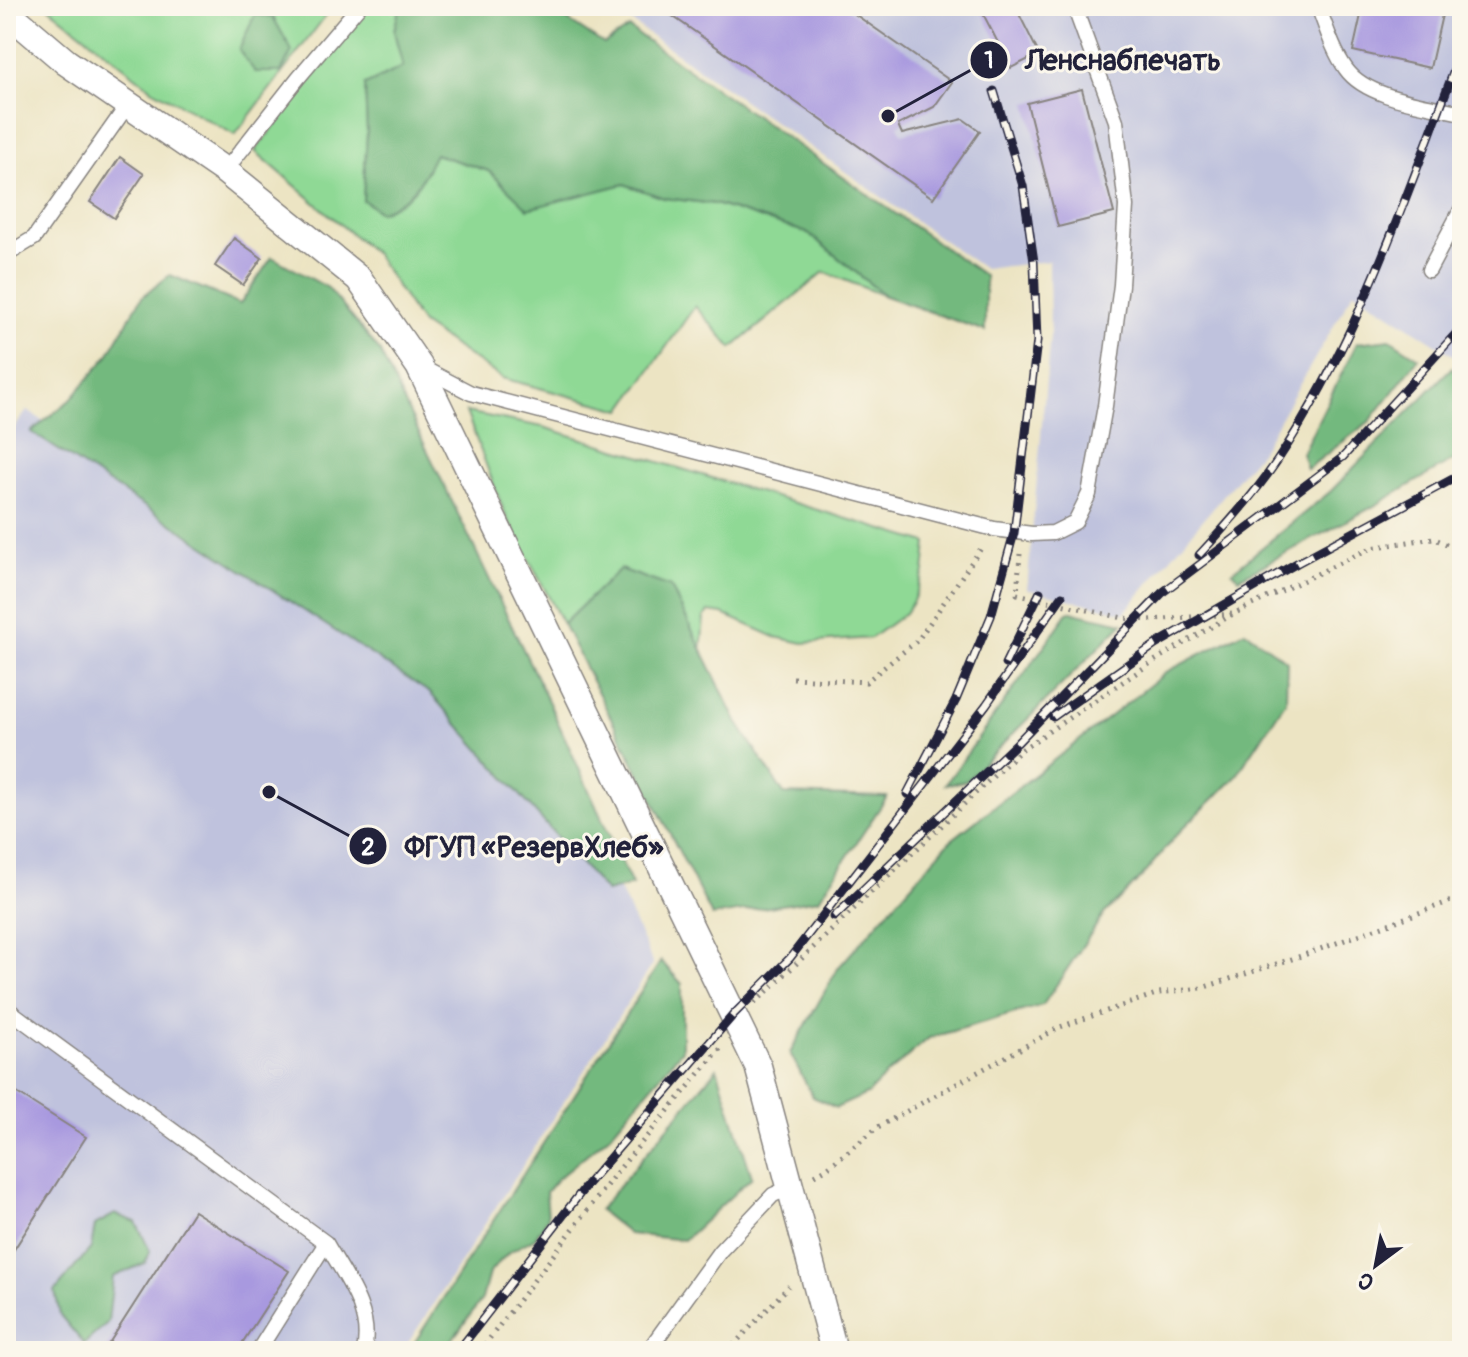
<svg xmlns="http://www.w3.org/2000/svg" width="1468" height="1357" viewBox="0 0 1468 1357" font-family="Pangolin,sans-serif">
  <rect width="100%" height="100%" fill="#fbf7ec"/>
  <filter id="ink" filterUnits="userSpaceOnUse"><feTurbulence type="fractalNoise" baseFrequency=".0125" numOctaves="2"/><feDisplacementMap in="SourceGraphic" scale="16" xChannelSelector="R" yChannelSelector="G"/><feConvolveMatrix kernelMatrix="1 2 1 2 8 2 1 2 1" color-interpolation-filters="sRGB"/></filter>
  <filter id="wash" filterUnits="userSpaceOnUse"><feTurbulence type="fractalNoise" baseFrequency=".006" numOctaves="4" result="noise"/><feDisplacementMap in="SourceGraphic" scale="32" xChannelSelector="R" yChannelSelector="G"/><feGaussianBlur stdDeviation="1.8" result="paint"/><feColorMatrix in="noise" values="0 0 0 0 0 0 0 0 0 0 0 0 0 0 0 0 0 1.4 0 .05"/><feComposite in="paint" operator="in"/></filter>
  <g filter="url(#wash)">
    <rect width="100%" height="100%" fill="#ece4c3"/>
    <path fill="#bfc2dd" d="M 609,6 L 1462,6 L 1462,361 L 1354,291 L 1261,451 L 1124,613 L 1027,589 L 1050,336 L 1049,261 L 984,269 Z
      M 27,410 L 441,689 L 622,894 L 653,964 L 403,1351 L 6,1351 L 6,440 Z"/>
    <path fill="#8fd995" stroke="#587e68" stroke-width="2" d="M 47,6 L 333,6 L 235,135 L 152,89 Z
      M 369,6 L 400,6 L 394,31 L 403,67 L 365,85 L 367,133 L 363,200 L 380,212 C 412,199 421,185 434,154 L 489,171 L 528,208 L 624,184 L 664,198 L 714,204 L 808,233 L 885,296 L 824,272 L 732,348 L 695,306 L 622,410 L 502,378 L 422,324 L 375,254 L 255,151 Z
      M 466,412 L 543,427 L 927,543 L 924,572 L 913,601 L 905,613 L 871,638 L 803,643 L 775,637 L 723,614 L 709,612 L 704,617 L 701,652 L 671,587 L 620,569 L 563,624 L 505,514 Z"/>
    <path fill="#73b97e" stroke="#4a6e5c" stroke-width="2" d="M 400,6 L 546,6 L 604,44 L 629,28 L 985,276 L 985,331 L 885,296 L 808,233 L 715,204 L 664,198 L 624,184 L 528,209 L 489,171 L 435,154 C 420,184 413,199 380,212 L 363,200 L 367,133 L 365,85 L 403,67 L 394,31 Z
      M 255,14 L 273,17 L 292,51 L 281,72 L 255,72 L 239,50 Z
      M 272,257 L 328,288 L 379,350 L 550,705 L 632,885 L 606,892 L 430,693 L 31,432 L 71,399 L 107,357 L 142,297 L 170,275 L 240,304 Z
      M 1390,339 L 1419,358 L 1370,421 L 1307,469 L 1302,453 L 1357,343 Z
      M 1452,367 L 1462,383 L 1462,455 L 1369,509 L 1239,578 L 1232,572 L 1331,491 Z
      M 620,569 L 671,587 L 737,722 L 784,794 L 887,797 L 819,899 L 712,916 L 563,624 Z
      M 1069,611 L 1123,623 L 966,781 L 945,785 Z
      M 1245,631 L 1287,661 L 1286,701 L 1235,778 L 1177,834 L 1139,880 L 1104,914 L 1043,1005 L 929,1038 L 886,1075 L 867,1094 L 836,1108 L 813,1097 L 790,1053 L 838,968 L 949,842 L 1168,671 Z
      M 661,961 L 682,984 L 682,1050 L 610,1135 L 557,1179 L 546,1192 L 548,1217 L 535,1238 L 508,1253 L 489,1273 L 482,1299 L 451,1341 L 440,1351 L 409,1351 Z
      M 717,1068 L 752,1177 L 684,1240 L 629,1234 L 599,1210 Z
      M 115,1214 L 136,1222 L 150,1251 L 145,1263 L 113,1277 L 108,1322 L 84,1344 L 60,1315 L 55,1291 L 91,1248 L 95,1225 Z"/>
    <g id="blocks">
      <path fill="#a899df" d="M 658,6 L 843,6 L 952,82 L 934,107 L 898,125 L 902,134 L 963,119 L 980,131 L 933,198 Z
        M 979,6 L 1015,6 L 1039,54 L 1011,68 Z
        M 1363,6 L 1444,6 L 1430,68 L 1353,51 Z
        M 1082,89 L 1114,213 L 1058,227 L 1027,103 Z
        M 120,157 L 144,174 L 114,218 L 90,202 Z
        M 234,238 L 262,258 L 243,285 L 215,266 Z
        M 6,1086 L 86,1137 L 6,1262 Z
        M 194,1211 L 289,1271 L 237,1351 L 104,1351 Z"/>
    </g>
  </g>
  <g filter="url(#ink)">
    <use href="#blocks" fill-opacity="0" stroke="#87837f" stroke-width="2"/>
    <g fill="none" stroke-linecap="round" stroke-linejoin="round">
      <g stroke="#87837f" stroke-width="17">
        <path id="lane" d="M 1318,6 C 1326,27 1333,51 1346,69 C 1367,99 1429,105 1462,113
          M 225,171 L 298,78 L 359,6
          M 6,255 L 34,238 L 129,103
          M 1429,270 L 1462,208
          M 423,368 L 471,393 L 994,529 L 1032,534 L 1053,533 L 1075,522 L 1089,494 L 1105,406 L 1121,285 L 1126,206 L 1116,121 L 1074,6
          M 6,1008 L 326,1243 L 258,1351
          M 326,1243 C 345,1277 373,1311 364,1351
          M 648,1351 L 720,1251 L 773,1195 L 789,1188"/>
      </g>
      <g stroke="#87837f" stroke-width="29">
        <path id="street" d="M 6,11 L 66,62 L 225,171 L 359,279 L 419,366 L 758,1066 L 834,1351"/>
      </g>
      <path stroke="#87837f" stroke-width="5" stroke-dasharray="2 6" stroke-linecap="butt" d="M 1020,554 L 1017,594 L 1123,618 L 1150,620 L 1233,614 L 1371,548 L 1433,538 L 1462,551
        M 793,678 L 866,682 L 918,640 L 982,547
        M 755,1003 L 1021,750 L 1154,661 L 1233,614
        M 815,1175 L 826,1169 L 878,1127 L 1060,1027 L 1159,993 L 1202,988 L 1301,956 L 1462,897
        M 480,1351 L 616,1173 L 721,1048
        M 728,1351 L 789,1286"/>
      <use href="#lane" stroke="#fff" stroke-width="14"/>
      <use href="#street" stroke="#fff" stroke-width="26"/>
      <g stroke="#22223b" stroke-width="9">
        <path id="rail" d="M 1199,555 C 1227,525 1254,495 1277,461 C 1361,336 1408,189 1462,50
          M 1005,664 L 1040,592
          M 1053,717 L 1155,645 L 1297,563 L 1462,474
          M 907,794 L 956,700 L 991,616 L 1014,533 L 1037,341 L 1034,262 L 1023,186 L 994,91
          M 834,917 L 1017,743 L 1163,592 L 1343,457 L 1462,327
          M 458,1351 L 589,1182 L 734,1014 L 790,958 L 986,705 L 1062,596"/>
      </g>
      <use href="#rail" stroke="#fbf7ec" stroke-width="6" stroke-dasharray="18" stroke-linecap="butt"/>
    </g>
  </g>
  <path fill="none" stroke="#22223b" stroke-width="3" d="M888 116L989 60M269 792L368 846"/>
  <g fill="#22223b" stroke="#fbf7ec" stroke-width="3">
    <circle cx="888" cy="116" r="8"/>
    <circle cx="269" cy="792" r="8"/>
    <circle cx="989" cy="60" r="20"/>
    <circle cx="368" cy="846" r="20"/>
  </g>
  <g font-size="24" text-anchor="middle" font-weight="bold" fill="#fff">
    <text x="989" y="68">1</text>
    <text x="368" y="855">2</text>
  </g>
  <g font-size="30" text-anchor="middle" font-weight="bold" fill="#22223b" stroke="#fbf7ec" stroke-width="6" stroke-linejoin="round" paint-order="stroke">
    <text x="1123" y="70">Ленснабпечать</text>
    <text x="534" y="857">ФГУП «РезервХлеб»</text>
  </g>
  <rect width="1468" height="1357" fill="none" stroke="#fbf7ec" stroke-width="32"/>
  <g transform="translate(1376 1265) rotate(212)" stroke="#fbf7ec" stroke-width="6" paint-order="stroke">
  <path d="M0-6L14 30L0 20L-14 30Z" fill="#22223b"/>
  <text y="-12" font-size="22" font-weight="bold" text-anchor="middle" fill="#22223b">С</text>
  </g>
</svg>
